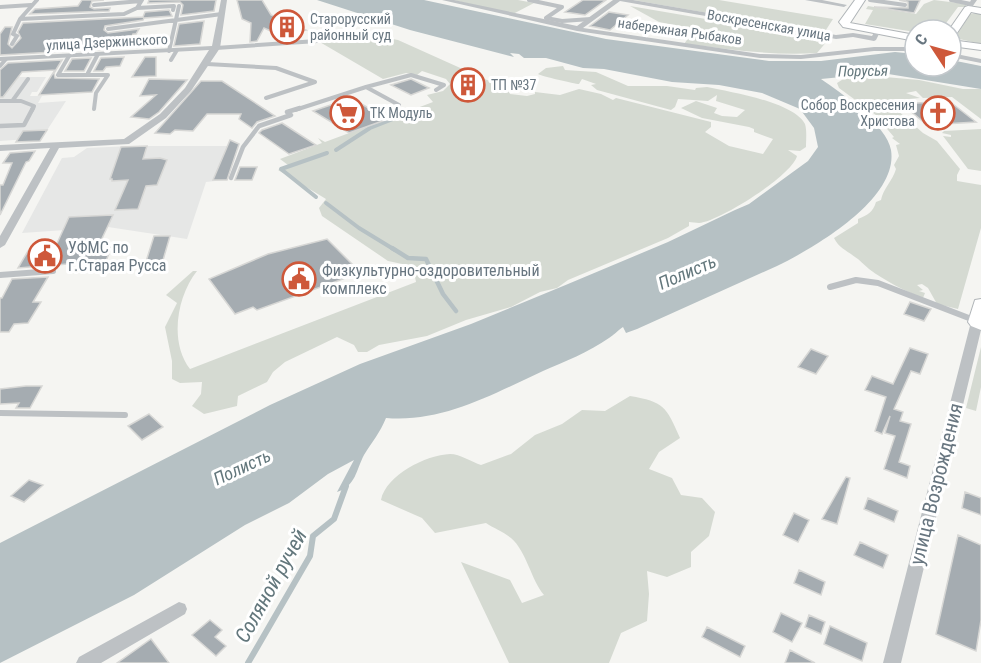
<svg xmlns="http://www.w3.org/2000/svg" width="981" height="663" viewBox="0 0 981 663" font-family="'Roboto Condensed',sans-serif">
  <rect width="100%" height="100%" fill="#f5f5f2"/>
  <path fill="#e6e7e6" d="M 19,77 L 46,77 L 37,92 L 32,92 L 30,96 L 42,96 L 38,103 L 66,101 L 42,138 L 0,141 L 0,94 L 6,93 Z
    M 131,146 L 238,146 L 224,180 L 206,182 L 187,239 L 108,227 L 22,233 L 62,158 L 74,157 L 87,148 Z"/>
  <path fill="#d5dad2" d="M 453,0 L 518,0 L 534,3 L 513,14 Z
    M 633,0 L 719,0 L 833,19 L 824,33 Z
    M 934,0 L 966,4 L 966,7 L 958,7 L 941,30 L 915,30 L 915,32 L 865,24 L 873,10 L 866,9 L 868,6 L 916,14 L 924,4 Z
    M 630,6 L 828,40 L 817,53 C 772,56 729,49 684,44 L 695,29 L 659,22 Z
    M 981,13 L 981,44 L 955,38 L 970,14 Z
    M 372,35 L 398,40 L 487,80 L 514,87 L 508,90 L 510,94 L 527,96 L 535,94 L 535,92 L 560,95 L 579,89 L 601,94 L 613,100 L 616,98 L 711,122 L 711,127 L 705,132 L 729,146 L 763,154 L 773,139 L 754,132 L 754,129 L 749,127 L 702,118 L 681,108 L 696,101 L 717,108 L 714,113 L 722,116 L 737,117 L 745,110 L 716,101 L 717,95 L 708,101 L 678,99 L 675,107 L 671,110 L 597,90 L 591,85 L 596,84 L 582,79 L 579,84 C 575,84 541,76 538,74 L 546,68 L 563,66 L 565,70 L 596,72 L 628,86 L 667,86 L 695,90 L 696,88 L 707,87 C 730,92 794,102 805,124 C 807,130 806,140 806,147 L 800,151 L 788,150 L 797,156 C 792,176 718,222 699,223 C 696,223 692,222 689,222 L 689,226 L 668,238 L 568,280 L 557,288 L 540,292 L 511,307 L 466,320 L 427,336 L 379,345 L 367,352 L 358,352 L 354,345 L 337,337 L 285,362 L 273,372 L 267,382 L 238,396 L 237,406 L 204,414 L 192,406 L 201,394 L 202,382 L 180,383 L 172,379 L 172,361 L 165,327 L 177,303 L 166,295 L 193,271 L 197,271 C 177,296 169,342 190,369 L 416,282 L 414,272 L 407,265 L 388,261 L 322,216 L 319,208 L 326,199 L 278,170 L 288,165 L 280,159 L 322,143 L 318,138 L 325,142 L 387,119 L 382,116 L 390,113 L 396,116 L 433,102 L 427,95 L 443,91 L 450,84 L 446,79 L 422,71 L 417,75 L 406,73 L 383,79 L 318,41 Z
    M 885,77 L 919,80 L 963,89 L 981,89 L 981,119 L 952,97 L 923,98 L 916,91 L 906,93 L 920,98 L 887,101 L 923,133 L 937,141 L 960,169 L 957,175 L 957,181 L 981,185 L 981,228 L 958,309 L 937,304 L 928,288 L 922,284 L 917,285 L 923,290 L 919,291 L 925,293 L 923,298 C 905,291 885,281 869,269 C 864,265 860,260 855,257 C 846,250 839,248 834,238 L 858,223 L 858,219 C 868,215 873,212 876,202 L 881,200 C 883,189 893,180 896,169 L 894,165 L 899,156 L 896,145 L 900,144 L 892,138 L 894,137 L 882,123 L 884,121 L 839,88 L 837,83 L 845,78 Z
    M 981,129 L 981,171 L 968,169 L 943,136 L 951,137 L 951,135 L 942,133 L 944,131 Z
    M 981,347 L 981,387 L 976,411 L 966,408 Z
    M 630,396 C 664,402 666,406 680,438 L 659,452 L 649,469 L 672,478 L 681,495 L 702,498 L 715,512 L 709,536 L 691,552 L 691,567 L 667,577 L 647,571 L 649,594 L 647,621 L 621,633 L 609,663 L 509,663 L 461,562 L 510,580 L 522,603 L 544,595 C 531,580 527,552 511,538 C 504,532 493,528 486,523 L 435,533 L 422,518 L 381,500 C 386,475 426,455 450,454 C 460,454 472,462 481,465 L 511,454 L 535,435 L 562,424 L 582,410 L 605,411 Z"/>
  <path fill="#b6c1c4" d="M 317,0 L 424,0 L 606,39 L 769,61 L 821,61 L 895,52 L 915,54 L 915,66 L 951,66 L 951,60 L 981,66 L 981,89 L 882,73 L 821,79 C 840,92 887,125 891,150 C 899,199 814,248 777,266 L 637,329 L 626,333 L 623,327 C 617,331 614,335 609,338 C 589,352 564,362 543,371 C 493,394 442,423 386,418 C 380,433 372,442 364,455 C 356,470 356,486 337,492 L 354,460 L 328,474 L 289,503 L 245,525 L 134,595 L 0,663 L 0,543 L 270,405 L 360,364 L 471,324 L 568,284 L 668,242 L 735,210 L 749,204 L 808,161 L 818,147 L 814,128 L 800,109 L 762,93 L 719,85 L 672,82 L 604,69 L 583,68 L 546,58 L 524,58 L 519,54 L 510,53 L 514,57 L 510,56 L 410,30 Z"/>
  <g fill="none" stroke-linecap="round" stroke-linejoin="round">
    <path stroke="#b6c1c4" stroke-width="4" d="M 336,150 L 370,128 L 393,119
      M 316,197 L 281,169 L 327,153
      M 326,203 L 359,228 L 395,250"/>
    <path stroke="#b6c1c4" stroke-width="4.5" d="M 392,248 L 408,258 L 426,259 L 443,294 L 456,311"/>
    <path stroke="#b6c1c4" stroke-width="6" d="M 248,663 L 310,556 L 313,536 L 334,519 L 346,486"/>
  </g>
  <path fill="#a5acb1" stroke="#d7d7d5" stroke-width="1.5" d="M 82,0 L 104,0 L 92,1 L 90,7 L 94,9 L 110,8 L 109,11 L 30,14 L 35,9 L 78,6 Z
    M 149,0 L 216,0 L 214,11 L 181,15 L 183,5 L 180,2 L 148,3 Z
    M 237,0 L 262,0 L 271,15 L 306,30 L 282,36 L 264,28 L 257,41 L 250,42 L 251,23 L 242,19 Z
    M 583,0 L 606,0 L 585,15 L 565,12 Z
    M 899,0 L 920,0 L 914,13 L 874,7 L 908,8 L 908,2 Z
    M 169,10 L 172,16 L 144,18 L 143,20 L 105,26 L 104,30 L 108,33 L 139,29 L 136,34 L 133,34 L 127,48 L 0,55 L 0,34 L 5,27 L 12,27 L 8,44 L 12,48 L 21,38 L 18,32 L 23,23 L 143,17 L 145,12 Z
    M 609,12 L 628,15 L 610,30 L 590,26 Z
    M 204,21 L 200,44 L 174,46 L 179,24 Z
    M 124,57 L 120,66 L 106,67 L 103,71 L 94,71 L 101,58 Z
    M 145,57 L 156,57 L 156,76 L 132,77 Z
    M 91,58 L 84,71 L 65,71 L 72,59 Z
    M 62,60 L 54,73 L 55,78 L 99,79 L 92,92 L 39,95 L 55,70 L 22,72 L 3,97 L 0,97 L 0,70 L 8,63 Z
    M 149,79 L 187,80 L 159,112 L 149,119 L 131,117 L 156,95 L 140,96 Z
    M 411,79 L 429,88 L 411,95 L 391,85 Z
    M 201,81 L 222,81 L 275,116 L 257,122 L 252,128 L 239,119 L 241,114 L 207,114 L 193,131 L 175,130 L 170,134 L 155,133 Z
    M 351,98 L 388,119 L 349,133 L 313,111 Z
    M 949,101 L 976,122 L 927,125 L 902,104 Z
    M 282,123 L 316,145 L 289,154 L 259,133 L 262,130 Z
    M 47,130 L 40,141 L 16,142 L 23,131 Z
    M 230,140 L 239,144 L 227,180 L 213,180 Z
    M 147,146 L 143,159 L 160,158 L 167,160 L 157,185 L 146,186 L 138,209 L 115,210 L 128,180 L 112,181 L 112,179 L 110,179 L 121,147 Z
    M 35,151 L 29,161 L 26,162 L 0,215 L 0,185 L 3,185 L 12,163 L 3,163 L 10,153 Z
    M 240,167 L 257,167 L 252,180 L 235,180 Z
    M 113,215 L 98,247 L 112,246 L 106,261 L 18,268 L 28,251 L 54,250 L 69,217 Z
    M 154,236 L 170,236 L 161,267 L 144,268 Z
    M 327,239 L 357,269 L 340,276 L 343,279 L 257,310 L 253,307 L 235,314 L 209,279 L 268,254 Z
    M 48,277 L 33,302 L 41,302 L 28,323 L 14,324 L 9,332 L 0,332 L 0,298 L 2,298 L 12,279 Z
    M 910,302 L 931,309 L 924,321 L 904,314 Z
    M 910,348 L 928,354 L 920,374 L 911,371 L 894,409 L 903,412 L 900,421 L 911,424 L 899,462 L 910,466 L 907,478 L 884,469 L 895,436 L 885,433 L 890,416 L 882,434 L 875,431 L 886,397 L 865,390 L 872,376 L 893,384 Z
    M 811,349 L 828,356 L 816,374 L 798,367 Z
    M 26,386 L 42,386 L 30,408 L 16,408 L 19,403 L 0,404 L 0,389 Z
    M 149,414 L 163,427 L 142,440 L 128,426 Z
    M 846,477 L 850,478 L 837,524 L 822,519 Z
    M 29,480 L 43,485 L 24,502 L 11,496 Z
    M 965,492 L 981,498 L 981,515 L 962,508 Z
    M 868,498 L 898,511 L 894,522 L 864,509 Z
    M 794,513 L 809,520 L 798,542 L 783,535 Z
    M 958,535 L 981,545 L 981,620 L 976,651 L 936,634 Z
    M 860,542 L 888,555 L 883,568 L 854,555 Z
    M 799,570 L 825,582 L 821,595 L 794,583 Z
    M 781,613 L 802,623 L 792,642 L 773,632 Z
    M 809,615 L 825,622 L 821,634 L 805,627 Z
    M 210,620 L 222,630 L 215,637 L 226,646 L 216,656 L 192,635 Z
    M 830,626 L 867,643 L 862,661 L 824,644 Z
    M 707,627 L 745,646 L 740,657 L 702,637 Z
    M 151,639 L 169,663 L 117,663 Z
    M 790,650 L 815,663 L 785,663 Z"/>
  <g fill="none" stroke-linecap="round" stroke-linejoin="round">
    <g stroke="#b0b5b8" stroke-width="2">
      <path id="secondary" d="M 855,0 L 865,0 L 850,23 L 915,35 L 915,41 L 843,27 L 839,22 Z
        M 968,6 L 981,8 L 981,14 L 971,12 L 955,36 L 951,37 L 951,30 L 949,30 L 965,7 Z
        M 951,40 L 981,44 L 981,50 L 951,46 Z
        M 981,299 L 981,330 L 971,326 L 968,322 L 975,300 Z"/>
    </g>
    <path stroke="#bdc1c4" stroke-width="4" d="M 529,0 L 562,7 L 546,18 L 562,21 L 591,19
      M 870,0 L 905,5
      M 951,0 L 971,4
      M 94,5 L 141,1
      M 0,7 L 31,5
      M 137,8 L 174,6 L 173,10
      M 20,19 L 37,0
      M 108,29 L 222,14
      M 12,44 L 17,36 L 13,34 L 20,19 L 124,14 L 137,8 L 142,0
      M 216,48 L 317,41
      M 169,51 L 179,6
      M 69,56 L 58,75 L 108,75 L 96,93 L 94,109
      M 171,60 L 177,50
      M 207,64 L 276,68 L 315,82 L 266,98
      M 0,66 L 6,59
      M 88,73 L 98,54
      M 366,87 L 411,75 L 444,85 L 436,90
      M 13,100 L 28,79
      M 0,101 L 21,101 L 34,106 L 32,110
      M 295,110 L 366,87 L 399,105"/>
    <path stroke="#bdc1c4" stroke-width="4.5" d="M 287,112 L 300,108
      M 0,126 L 24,125 L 33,108
      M 231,178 L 243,147 L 259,126 L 291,115"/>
    <path stroke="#bdc1c4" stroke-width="6" d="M 0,275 L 53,271
      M 830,287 L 856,280 L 878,283 L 974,320
      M 0,413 L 125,415"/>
    <path fill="#bdc1c4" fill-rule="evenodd" d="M 221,0 L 227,0 L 220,48 L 191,91 L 166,118 L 129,144 L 59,148 L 5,245 L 0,248 L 0,236 L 50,148 L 0,151 L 0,145 L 124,139 L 160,114 L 185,88 L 209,50 L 0,61 L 0,57 L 212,46 Z
      M 442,0 L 454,0 L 577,26 L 613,0 L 633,0 L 836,35 L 853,33 L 872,36 L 875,31 L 880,32 L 876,40 L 874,41 L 853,37 L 836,39 L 620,1 L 583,28 L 760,54 L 801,55 L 874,47 L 915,47 L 915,51 L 874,51 L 801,59 L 760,58 L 577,31 Z
      M 805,0 L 822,0 L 847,5 L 844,7 Z
      M 971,0 L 977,0 L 970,10 L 966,10 Z
      M 951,53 L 981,59 L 981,63 L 951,57 Z
      M 977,318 L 981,319 L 981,330 L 901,663 L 883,663 L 971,322 Z
      M 179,602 L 185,604 L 187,609 L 185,614 L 101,663 L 76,663 L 79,657 Z"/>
    <use href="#secondary" fill="#fff" fill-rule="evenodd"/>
  </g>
  <defs>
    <g id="building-ring" transform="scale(1.725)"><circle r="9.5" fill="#fff" stroke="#ce583a" stroke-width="1.5"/><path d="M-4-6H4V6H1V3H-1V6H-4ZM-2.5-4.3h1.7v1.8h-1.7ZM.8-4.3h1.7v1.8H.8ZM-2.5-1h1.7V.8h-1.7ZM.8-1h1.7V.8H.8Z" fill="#ce583a"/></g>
    <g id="supermarket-ring" transform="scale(1.725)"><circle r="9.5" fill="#fff" stroke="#ce583a" stroke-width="1.5"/><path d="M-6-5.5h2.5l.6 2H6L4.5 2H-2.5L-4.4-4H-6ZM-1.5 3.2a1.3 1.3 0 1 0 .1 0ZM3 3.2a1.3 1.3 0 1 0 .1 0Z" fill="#ce583a"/></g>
    <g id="church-ring" transform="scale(1.725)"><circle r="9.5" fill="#fff" stroke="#ce583a" stroke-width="1.5"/><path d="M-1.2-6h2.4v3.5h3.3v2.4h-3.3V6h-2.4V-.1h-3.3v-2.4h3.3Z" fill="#ce583a"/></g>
    <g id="civic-ring" transform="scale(1.725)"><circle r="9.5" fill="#fff" stroke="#ce583a" stroke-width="1.5"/><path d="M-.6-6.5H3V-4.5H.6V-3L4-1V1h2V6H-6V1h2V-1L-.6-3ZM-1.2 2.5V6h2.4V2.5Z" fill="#ce583a"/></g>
  </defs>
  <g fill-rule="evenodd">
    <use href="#building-ring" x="287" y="27"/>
    <use href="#building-ring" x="468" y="85"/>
    <use href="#supermarket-ring" x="347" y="113"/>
    <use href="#church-ring" x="938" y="113"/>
    <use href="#civic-ring" x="45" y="256"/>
    <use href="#civic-ring" x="299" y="279"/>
  </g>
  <g text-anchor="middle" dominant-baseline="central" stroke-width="6" stroke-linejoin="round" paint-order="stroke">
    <g font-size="14" fill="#687680" stroke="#fff" text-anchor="start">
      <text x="310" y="19">Старорусский<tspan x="310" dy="16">районный суд</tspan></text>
      <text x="491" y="85">ТП №37</text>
      <text x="915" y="105" text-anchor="end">Собор Воскресения<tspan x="915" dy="16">Христова</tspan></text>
      <text x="370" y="113">ТК Модуль</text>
    </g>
    <g font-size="14" fill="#687680" stroke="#fff">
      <text transform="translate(769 25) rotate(10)">Воскресенская улица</text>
      <text transform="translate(680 31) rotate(8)">набережная Рыбаков</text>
      <text transform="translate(107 42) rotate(-3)">улица Дзержинского</text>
    </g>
    <g font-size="15" font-style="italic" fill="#63777c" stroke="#fff">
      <text transform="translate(863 71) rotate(-1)">Порусья</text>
    </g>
    <g font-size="16" fill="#687680" stroke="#fff" text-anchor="start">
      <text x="68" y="247">УФМС по<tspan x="68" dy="18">г.Старая Русса</tspan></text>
      <text x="322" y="270">Физкультурно-оздоровительный<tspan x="322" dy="18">комплекс</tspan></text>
    </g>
    <g font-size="18" font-style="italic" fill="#63777c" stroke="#fff">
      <text transform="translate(687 272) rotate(-23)">Полисть</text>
      <text transform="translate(242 467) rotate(-25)">Полисть</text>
    </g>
    <g font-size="20" fill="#687680" stroke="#fff">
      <text transform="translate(936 484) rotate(-76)">улица Возрождения</text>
    </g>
    <g font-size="21" font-style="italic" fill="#63777c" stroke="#fff">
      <text transform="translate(271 586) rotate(-61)">Соляной ручей</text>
    </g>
  </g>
  <g transform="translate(933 48) rotate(306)"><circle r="28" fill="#ffffff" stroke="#c3c8cc" stroke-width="1.5"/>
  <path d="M0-4.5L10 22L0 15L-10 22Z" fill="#ce583a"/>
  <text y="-9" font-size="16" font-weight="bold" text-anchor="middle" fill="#687680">С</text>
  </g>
</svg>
